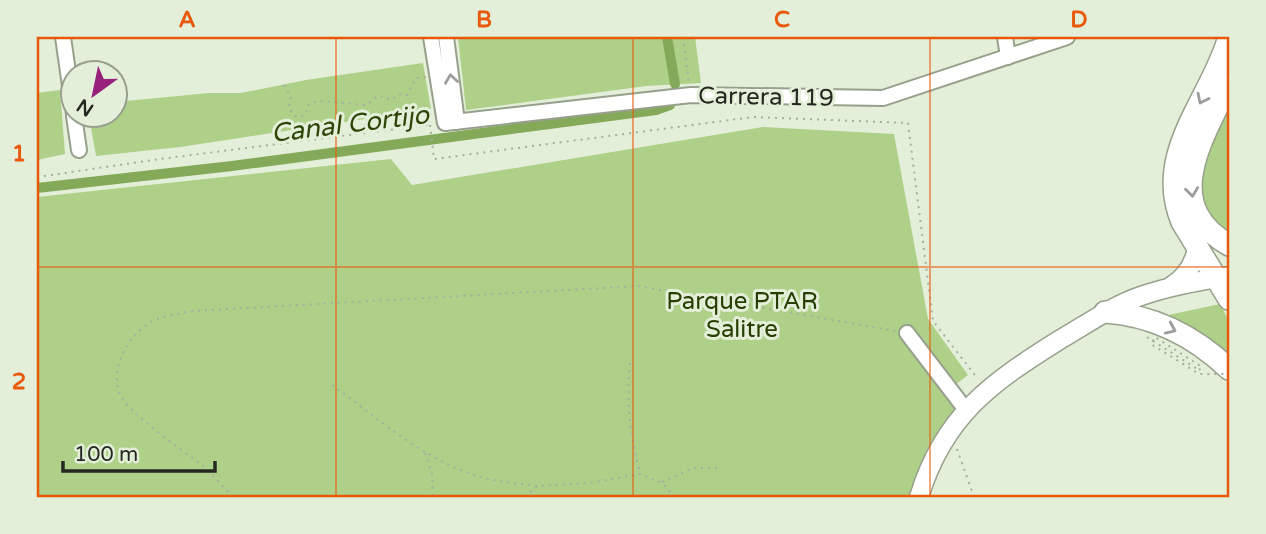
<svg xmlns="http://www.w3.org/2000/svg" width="1266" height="534" viewBox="0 0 1266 534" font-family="'Varela Round',sans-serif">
  <rect width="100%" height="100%" fill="#e4efd9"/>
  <path fill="#aed088" d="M 458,37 L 695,37 L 701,83 L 646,86 L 466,110 Z
    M 423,63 L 431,109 L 180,147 L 96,156 L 89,116 L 116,116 L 116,102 L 209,93 L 241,93 L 306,80 Z
    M 60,90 L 65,154 L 37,160 L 37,93 Z
    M 1229,109 L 1229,239 L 1213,228 L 1200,194 L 1203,161 Z
    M 763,127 L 894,134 L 928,319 L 968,375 L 945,393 L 956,411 L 933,444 L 908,497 L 37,497 L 37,197 L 391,159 L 412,185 Z
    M 1220,304 L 1229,321 L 1229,358 L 1159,317 Z"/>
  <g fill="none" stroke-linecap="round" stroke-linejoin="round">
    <path stroke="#84a958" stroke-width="10" d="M 667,37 L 675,84
      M 37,188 L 232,166 L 656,110 L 670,105"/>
    <g stroke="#96a08c" stroke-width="18">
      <path id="minor" d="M 63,37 L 74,114
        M 431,37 L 445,123 L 691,95 L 883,98 L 1067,37
        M 446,37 L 457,122
        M 1005,37 L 1008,57
        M 74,116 L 79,150
        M 907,333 L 966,410"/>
    </g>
    <g stroke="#96a08c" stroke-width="21">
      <path id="major" d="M 1170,287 C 1185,278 1194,265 1197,248
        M 919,497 C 944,415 992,382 1061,339 C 1087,324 1112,306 1141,296 C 1169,286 1200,281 1229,276"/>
    </g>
    <g stroke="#96a08c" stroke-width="24">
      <path id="highway" d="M 1229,37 C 1211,100 1153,153 1182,222 L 1229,299
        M 1229,83 C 1204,137 1158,204 1229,245
        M 1105,312 C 1153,315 1195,337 1229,369"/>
    </g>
    <path stroke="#a6af9d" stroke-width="2" stroke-dasharray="2 5" stroke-linecap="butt" d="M 683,37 L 689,84
      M 284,85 L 291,97 L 289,108 L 294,116 L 301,117 L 306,114 C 306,113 308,105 309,104 C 316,98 357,105 366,105 C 378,98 375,92 391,100 L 399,94 L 407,95 L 416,78 L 426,77
      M 430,125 L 434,159 L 753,117 L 908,123 L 933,321 L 978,379
      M 37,177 L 160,159 L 428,125
      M 1147,337 L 1199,370
      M 630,363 C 626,402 630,435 640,473
      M 332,385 C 382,421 432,468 494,480 C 508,483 522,484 537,486
      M 957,449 L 974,497
      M 425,453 L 432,474 L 433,497
      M 662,482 L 693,468 L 717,468
      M 233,497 C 223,487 214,476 203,466 C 183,450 126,413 119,392 C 110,364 131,331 155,320 C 166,315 180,314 192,311 L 638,286 L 896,331
      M 525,497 L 537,486 L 589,483 L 640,474 L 662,483 L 675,497"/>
    <use href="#minor" stroke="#fff" stroke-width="14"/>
    <use href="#major" stroke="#fff" stroke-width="18"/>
    <use href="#highway" stroke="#fff" stroke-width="21"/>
    <path stroke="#a6af9d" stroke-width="2" stroke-dasharray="2 5" stroke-linecap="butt" d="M 1199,370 L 1202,367 L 1155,337 L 1151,344 L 1199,374 L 1229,374"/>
  </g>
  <defs><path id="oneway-chevron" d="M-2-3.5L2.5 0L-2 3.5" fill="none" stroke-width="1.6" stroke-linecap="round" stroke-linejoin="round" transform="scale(1.75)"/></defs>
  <g stroke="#9c9e9b">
    <use href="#oneway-chevron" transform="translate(451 79) rotate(-98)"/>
    <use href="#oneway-chevron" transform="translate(1202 99) rotate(116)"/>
    <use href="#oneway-chevron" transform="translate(1192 192) rotate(83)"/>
    <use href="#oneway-chevron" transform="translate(1171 329) rotate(24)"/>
  </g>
  <path fill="none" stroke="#e8590c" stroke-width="2" stroke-opacity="0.55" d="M 336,37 L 336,497M 633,37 L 633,497M 930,37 L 930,497M 37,267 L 1229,267"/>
  <g text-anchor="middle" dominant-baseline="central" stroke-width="6" stroke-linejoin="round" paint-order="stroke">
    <g font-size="24" fill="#242820" stroke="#e4efd9">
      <text transform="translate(766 97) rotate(1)">Carrera 119</text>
    </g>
    <g font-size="24" fill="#273e01" stroke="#e4efd9">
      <text x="742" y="301">Parque PTAR<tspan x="742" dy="28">Salitre</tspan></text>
    </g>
    <g font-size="26" font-style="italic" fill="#2d4407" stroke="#e4efd9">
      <text transform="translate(350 124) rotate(-7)">Canal Cortijo</text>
    </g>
  </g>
  <rect width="1266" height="534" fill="none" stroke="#e4efd9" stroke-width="77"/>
  <g transform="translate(94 94) rotate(213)"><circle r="33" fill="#e4efd9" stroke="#979f8f" stroke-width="2"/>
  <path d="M0-5L12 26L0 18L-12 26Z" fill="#97207c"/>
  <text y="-10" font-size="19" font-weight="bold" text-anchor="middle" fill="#242820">N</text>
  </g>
  <path d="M63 461v10h152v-10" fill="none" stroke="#242820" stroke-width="3.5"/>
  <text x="74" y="461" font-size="21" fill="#242820" stroke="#e4efd9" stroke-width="5" paint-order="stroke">100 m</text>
  <rect x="38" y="38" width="1190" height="458" fill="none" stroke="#e8590c" stroke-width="2.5"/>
  <g font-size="23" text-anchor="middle" font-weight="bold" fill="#e8590c">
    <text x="187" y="27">A</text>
    <text x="484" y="27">B</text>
    <text x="782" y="27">C</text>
    <text x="1079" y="27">D</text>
    <text x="19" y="161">1</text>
    <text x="19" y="389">2</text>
  </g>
</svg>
